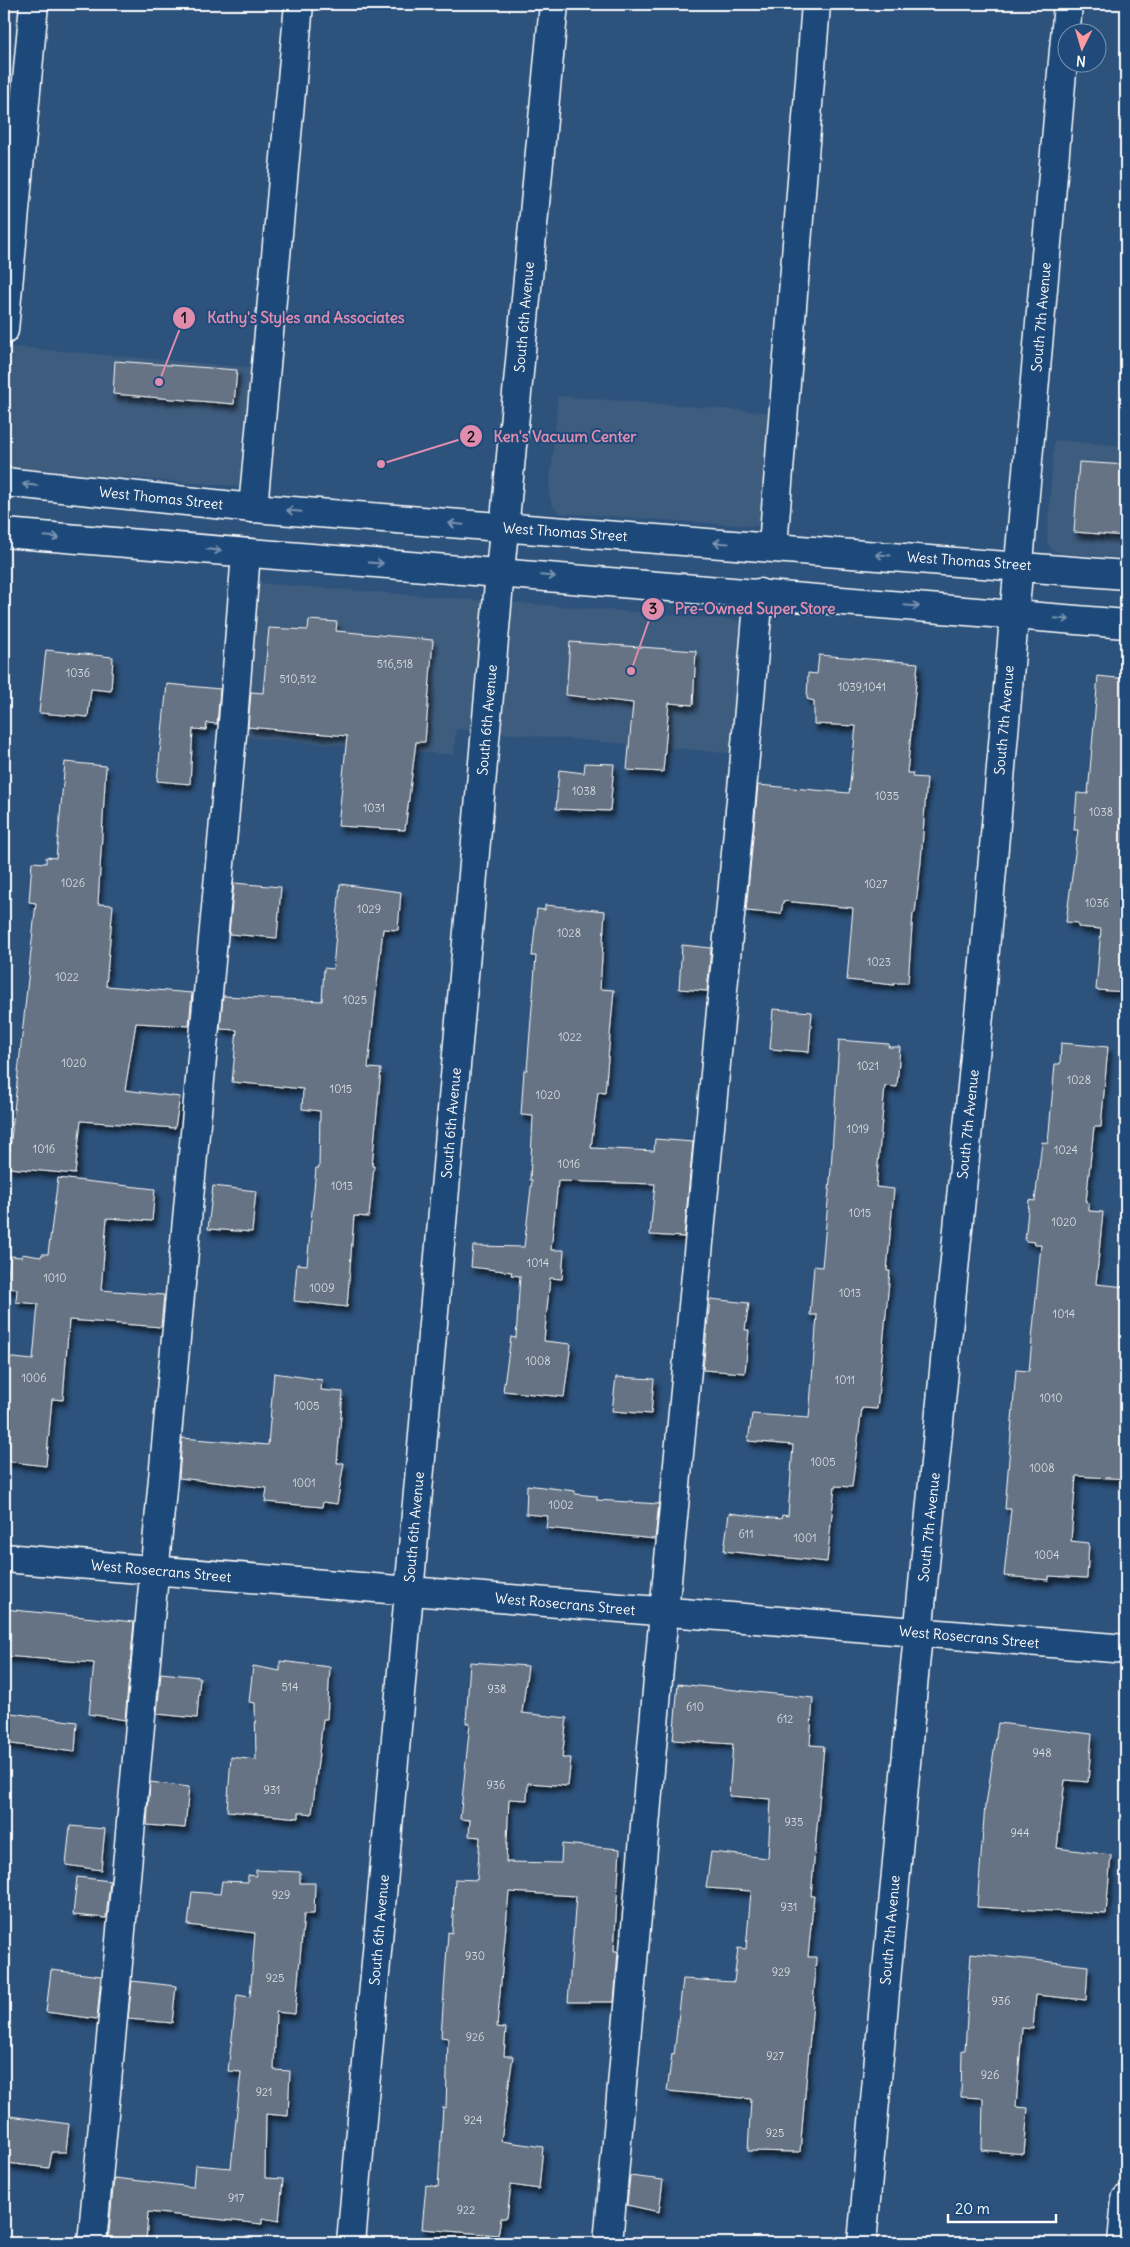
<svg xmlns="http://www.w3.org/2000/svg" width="1130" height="2247" viewBox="0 0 1130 2247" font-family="Delius,sans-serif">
  <defs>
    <filter id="shadow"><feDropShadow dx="3" dy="5.5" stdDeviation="2.5" flood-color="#0009"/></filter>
  </defs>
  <rect width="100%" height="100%" fill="#2d527c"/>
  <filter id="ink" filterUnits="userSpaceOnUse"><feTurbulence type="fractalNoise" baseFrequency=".02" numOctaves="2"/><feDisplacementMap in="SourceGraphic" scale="10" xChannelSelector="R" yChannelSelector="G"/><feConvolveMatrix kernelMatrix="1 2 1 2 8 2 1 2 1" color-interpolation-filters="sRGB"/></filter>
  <g filter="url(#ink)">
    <path fill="#3e5c7e" d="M 4,346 L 256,368 L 245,487 L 4,468 Z
      M 558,396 L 777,413 L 766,527 L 559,513 L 552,505 L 549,494 Z
      M 1054,440 L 1126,446 L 1126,558 L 1062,554 L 1053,551 L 1047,542 Z
      M 258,583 L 750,621 L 740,754 L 456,729 L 454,755 L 243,737 Z"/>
    <path fill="#657384" stroke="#fff" filter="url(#shadow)" d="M 115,361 L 237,370 L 234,404 L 113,394 Z
      M 1079,462 L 1126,465 L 1126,536 L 1074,532 Z
      M 309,620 L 337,622 L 336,631 L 433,640 L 425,742 L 416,742 L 405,830 L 338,826 L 347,736 L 248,727 L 251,692 L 263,693 L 269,628 L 308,630 Z
      M 570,642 L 696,651 L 693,705 L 669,703 L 663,772 L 627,770 L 633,703 L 566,695 Z
      M 46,650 L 113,657 L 111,691 L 91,689 L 88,717 L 39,713 Z
      M 819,655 L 918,663 L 907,773 L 913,773 L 912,777 L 927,778 L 921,862 L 915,913 L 913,913 L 908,983 L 894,983 L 894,985 L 847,980 L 853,908 L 783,901 L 781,914 L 746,911 L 758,785 L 849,793 L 856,726 L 814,724 L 814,701 L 807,699 L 808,673 L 817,674 Z
      M 1098,676 L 1126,679 L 1126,992 L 1096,990 L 1101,929 L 1078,927 L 1078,923 L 1066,922 L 1078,830 L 1074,830 L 1077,793 L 1088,794 Z
      M 167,684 L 220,689 L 217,724 L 207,723 L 206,730 L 193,729 L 190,784 L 157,781 Z
      M 65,762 L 106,766 L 98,904 L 113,905 L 106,986 L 192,993 L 189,1026 L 136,1023 L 125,1090 L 180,1097 L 175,1128 L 81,1121 L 75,1174 L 8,1168 L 36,903 L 29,902 L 32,862 L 46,863 L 46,857 L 56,858 Z
      M 585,763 L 614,764 L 610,811 L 556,809 L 559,770 L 584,773 Z
      M 234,883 L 281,887 L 277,938 L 229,934 Z
      M 340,884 L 401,892 L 398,930 L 383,929 L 368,1068 L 381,1069 L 372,1166 L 374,1166 L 369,1217 L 354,1216 L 347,1307 L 294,1301 L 297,1264 L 307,1265 L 316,1168 L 319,1168 L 320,1111 L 302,1109 L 303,1089 L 232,1082 L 237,1030 L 220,1029 L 223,996 L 322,1001 L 324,968 L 333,969 Z
      M 545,905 L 605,911 L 600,989 L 614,990 L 605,1093 L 598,1092 L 591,1148 L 654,1151 L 655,1139 L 693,1142 L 684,1237 L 650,1235 L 655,1184 L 558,1181 L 551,1250 L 564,1250 L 562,1279 L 550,1278 L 544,1341 L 571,1344 L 564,1397 L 503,1391 L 511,1337 L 516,1338 L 520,1276 L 511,1275 L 512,1272 L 471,1267 L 473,1246 L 524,1247 L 532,1180 L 530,1180 L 533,1116 L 521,1115 L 524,1070 L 527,1070 L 536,956 L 532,956 L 537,909 L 545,910 Z
      M 682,945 L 711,948 L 707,991 L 679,989 Z
      M 773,1009 L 812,1012 L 809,1052 L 770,1049 Z
      M 839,1040 L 889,1044 L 888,1047 L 900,1047 L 897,1087 L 885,1086 L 876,1187 L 894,1189 L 887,1271 L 890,1271 L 877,1409 L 862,1408 L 852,1487 L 835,1486 L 827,1562 L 724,1551 L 729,1513 L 781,1519 L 782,1515 L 788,1516 L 793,1445 L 748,1441 L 752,1414 L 809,1418 L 817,1315 L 810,1315 L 814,1266 L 822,1267 L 831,1169 Z
      M 1061,1043 L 1108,1047 L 1101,1127 L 1094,1127 L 1086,1202 L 1089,1203 L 1089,1211 L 1103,1212 L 1096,1284 L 1126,1287 L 1126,1479 L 1076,1476 L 1071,1541 L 1089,1543 L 1087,1578 L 1049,1576 L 1049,1580 L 1004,1576 L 1011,1509 L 1005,1509 L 1016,1370 L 1029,1371 L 1041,1245 L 1034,1245 L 1035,1242 L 1025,1241 L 1029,1200 L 1035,1201 L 1042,1142 L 1048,1143 L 1055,1064 L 1060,1064 Z
      M 58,1178 L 155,1189 L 152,1221 L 107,1218 L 101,1290 L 164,1295 L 161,1327 L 69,1320 L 63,1400 L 52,1399 L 46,1466 L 4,1461 L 4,1357 L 33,1360 L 38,1304 L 16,1302 L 17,1289 L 7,1288 L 10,1256 L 22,1257 L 22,1254 L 41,1257 L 42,1254 L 48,1254 Z
      M 213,1186 L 256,1191 L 252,1232 L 208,1229 Z
      M 710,1299 L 749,1303 L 745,1330 L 749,1330 L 745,1373 L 703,1370 Z
      M 274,1373 L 322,1380 L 321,1390 L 343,1392 L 337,1463 L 344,1463 L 337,1504 L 323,1502 L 322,1507 L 265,1502 L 267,1488 L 179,1478 L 182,1438 L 268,1445 Z
      M 616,1377 L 654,1379 L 651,1414 L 612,1411 Z
      M 527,1485 L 575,1491 L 575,1494 L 597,1496 L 597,1500 L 659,1504 L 655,1539 L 546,1528 L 548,1516 L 526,1514 Z
      M 4,1609 L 134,1622 L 125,1720 L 89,1714 L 94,1663 L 4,1656 Z
      M 280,1661 L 330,1667 L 327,1719 L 323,1719 L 312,1814 L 299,1812 L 299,1818 L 227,1811 L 231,1757 L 256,1760 L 255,1703 L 249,1702 L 253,1666 L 280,1671 Z
      M 470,1662 L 528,1666 L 522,1713 L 567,1718 L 562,1758 L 571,1758 L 568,1786 L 528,1783 L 527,1800 L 509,1799 L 506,1862 L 561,1863 L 562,1844 L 620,1849 L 614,1951 L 618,1951 L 614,2002 L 568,2002 L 576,1896 L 509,1892 L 497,2027 L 506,2028 L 504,2056 L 513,2056 L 501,2141 L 543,2147 L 539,2189 L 511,2185 L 507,2218 L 501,2218 L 498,2235 L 422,2229 L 426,2185 L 438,2187 L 443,2107 L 446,2108 L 448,2038 L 441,2037 L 448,1932 L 452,1933 L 455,1879 L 477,1880 L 480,1837 L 469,1836 L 470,1820 L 460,1819 L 470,1723 L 466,1723 Z
      M 161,1673 L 200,1677 L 197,1718 L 157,1714 Z
      M 678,1684 L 813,1698 L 810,1745 L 824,1746 L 811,1896 L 814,1896 L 808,1957 L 816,1957 L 815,1980 L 800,2152 L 748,2151 L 751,2099 L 667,2091 L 672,2054 L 674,2055 L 683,1979 L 734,1982 L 738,1948 L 746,1949 L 751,1891 L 706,1888 L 711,1852 L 768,1858 L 771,1799 L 729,1796 L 733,1744 L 673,1740 Z
      M 4,1712 L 77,1722 L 75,1752 L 4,1743 Z
      M 998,1723 L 1092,1734 L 1088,1782 L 1065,1780 L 1057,1848 L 1111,1855 L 1106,1914 L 977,1907 L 985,1805 L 986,1805 Z
      M 150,1782 L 189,1787 L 185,1828 L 147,1825 Z
      M 70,1826 L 105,1829 L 101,1870 L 66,1865 Z
      M 256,1870 L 300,1872 L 300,1883 L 315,1883 L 314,1914 L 304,1914 L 295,2014 L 276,2012 L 274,2070 L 290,2071 L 288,2116 L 266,2114 L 265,2178 L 283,2179 L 279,2221 L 262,2218 L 262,2224 L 148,2212 L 146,2243 L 108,2243 L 114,2178 L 193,2187 L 195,2165 L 231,2168 L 241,2072 L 228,2071 L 237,1995 L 250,1997 L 255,1933 L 188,1925 L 192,1892 L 220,1894 L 222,1881 L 248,1882 L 248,1875 L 256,1876 Z
      M 77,1877 L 110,1881 L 106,1918 L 73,1915 Z
      M 971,1953 L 1088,1966 L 1086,2000 L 1036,1995 L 1033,2029 L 1022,2028 L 1016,2107 L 1028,2108 L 1024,2154 L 982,2150 L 983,2098 L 961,2097 L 962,2050 L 965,2050 Z
      M 51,1970 L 101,1976 L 97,2019 L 46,2012 Z
      M 132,1981 L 176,1986 L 172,2023 L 128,2019 Z
      M 10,2116 L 69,2124 L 66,2152 L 52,2152 L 49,2168 L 6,2163 Z
      M 630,2176 L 663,2180 L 659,2212 L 627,2205 Z"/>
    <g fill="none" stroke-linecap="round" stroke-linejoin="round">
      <g stroke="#fff" stroke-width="31">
        <path id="minor" d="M 4,330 L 34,4
          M 253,508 L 299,4
          M 773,546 L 816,4
          M 4,1558 L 1126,1649
          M 92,2243 L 232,735 L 246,553
          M 351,2243 L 500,572 L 554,4
          M 608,2243 L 664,1612 L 744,768 L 759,593
          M 862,2243 L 914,1676 L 981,995 L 1068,4
          M 1122,2243 L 1126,2199"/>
      </g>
      <g stroke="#fff" stroke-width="31">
        <path id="major" d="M 4,482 L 253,508 L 1126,575
          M 4,533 L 1126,624"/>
      </g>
      <use href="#minor" stroke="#1f4a7a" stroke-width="28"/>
      <use href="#major" stroke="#1f4a7a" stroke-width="28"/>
    </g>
    <defs><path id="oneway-shaft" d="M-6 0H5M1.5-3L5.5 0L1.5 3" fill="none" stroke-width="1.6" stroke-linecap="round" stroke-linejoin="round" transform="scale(1.25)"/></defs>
    <g stroke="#7992af">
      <use href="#oneway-shaft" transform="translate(30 485) rotate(-174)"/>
      <use href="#oneway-shaft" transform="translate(294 511) rotate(-175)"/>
      <use href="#oneway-shaft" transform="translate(456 524) rotate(-175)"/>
      <use href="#oneway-shaft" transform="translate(52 537) rotate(5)"/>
      <use href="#oneway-shaft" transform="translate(721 543) rotate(-176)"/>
      <use href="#oneway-shaft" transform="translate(214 550) rotate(5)"/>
      <use href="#oneway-shaft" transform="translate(883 555) rotate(-176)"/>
      <use href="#oneway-shaft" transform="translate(376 563) rotate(4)"/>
      <use href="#oneway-shaft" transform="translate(548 576) rotate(5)"/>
      <use href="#oneway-shaft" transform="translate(912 606) rotate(5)"/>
      <use href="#oneway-shaft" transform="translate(1062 619) rotate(5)"/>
    </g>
  </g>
  <g text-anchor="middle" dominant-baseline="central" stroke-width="4" stroke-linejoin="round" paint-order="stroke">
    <g font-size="11" fill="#d8dce0">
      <text x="395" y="664">516,518</text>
      <text x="78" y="673">1036</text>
      <text x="298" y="679">510,512</text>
      <text x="862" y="687">1039,1041</text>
      <text x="584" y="791">1038</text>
      <text x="887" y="796">1035</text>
      <text x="374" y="808">1031</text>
      <text x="1101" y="812">1038</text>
      <text x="73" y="883">1026</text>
      <text x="876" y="884">1027</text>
      <text x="1097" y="903">1036</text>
      <text x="369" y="909">1029</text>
      <text x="569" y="933">1028</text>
      <text x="879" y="962">1023</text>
      <text x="67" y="977">1022</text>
      <text x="355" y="1000">1025</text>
      <text x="570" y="1037">1022</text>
      <text x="74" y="1063">1020</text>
      <text x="868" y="1066">1021</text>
      <text x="1079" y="1080">1028</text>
      <text x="341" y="1089">1015</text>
      <text x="548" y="1095">1020</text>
      <text x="858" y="1129">1019</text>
      <text x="44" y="1149">1016</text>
      <text x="1066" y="1150">1024</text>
      <text x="569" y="1164">1016</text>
      <text x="342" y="1186">1013</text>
      <text x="860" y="1213">1015</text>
      <text x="1064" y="1222">1020</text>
      <text x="538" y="1263">1014</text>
      <text x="55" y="1278">1010</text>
      <text x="322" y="1288">1009</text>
      <text x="850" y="1293">1013</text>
      <text x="1064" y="1314">1014</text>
      <text x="538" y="1361">1008</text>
      <text x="34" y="1378">1006</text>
      <text x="845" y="1380">1011</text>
      <text x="1051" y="1398">1010</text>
      <text x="307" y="1406">1005</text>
      <text x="823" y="1462">1005</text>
      <text x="1042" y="1468">1008</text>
      <text x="304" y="1483">1001</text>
      <text x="561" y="1505">1002</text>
      <text x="746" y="1534">611</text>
      <text x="805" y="1538">1001</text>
      <text x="1047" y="1555">1004</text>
      <text x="290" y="1687">514</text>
      <text x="497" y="1689">938</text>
      <text x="695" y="1707">610</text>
      <text x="785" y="1719">612</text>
      <text x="1042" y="1753">948</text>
      <text x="496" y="1785">936</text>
      <text x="272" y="1790">931</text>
      <text x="794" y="1822">935</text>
      <text x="1020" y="1833">944</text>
      <text x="281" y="1895">929</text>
      <text x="789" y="1907">931</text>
      <text x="475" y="1956">930</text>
      <text x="781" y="1972">929</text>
      <text x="275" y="1978">925</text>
      <text x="1001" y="2001">936</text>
      <text x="475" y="2037">926</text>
      <text x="775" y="2056">927</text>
      <text x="990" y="2075">926</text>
      <text x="264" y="2092">921</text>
      <text x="473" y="2120">924</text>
      <text x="775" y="2133">925</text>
      <text x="236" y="2198">917</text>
      <text x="466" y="2210">922</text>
    </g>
    <g font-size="14" fill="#fff" stroke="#1f4a7a">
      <text transform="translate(524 317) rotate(-85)">South 6th Avenue</text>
      <text transform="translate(1041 317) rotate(-85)">South 7th Avenue</text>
      <text transform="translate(161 498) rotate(6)">West Thomas Street</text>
      <text transform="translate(565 532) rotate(4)">West Thomas Street</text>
      <text transform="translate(969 561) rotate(4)">West Thomas Street</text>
      <text transform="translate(487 720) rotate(-85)">South 6th Avenue</text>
      <text transform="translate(1004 720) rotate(-85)">South 7th Avenue</text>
      <text transform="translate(451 1123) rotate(-85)">South 6th Avenue</text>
      <text transform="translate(968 1124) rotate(-84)">South 7th Avenue</text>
      <text transform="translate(414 1527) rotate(-85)">South 6th Avenue</text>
      <text transform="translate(929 1527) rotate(-84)">South 7th Avenue</text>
      <text transform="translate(161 1571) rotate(5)">West Rosecrans Street</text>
      <text transform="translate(565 1604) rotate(5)">West Rosecrans Street</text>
      <text transform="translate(969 1637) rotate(5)">West Rosecrans Street</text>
      <text transform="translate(379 1930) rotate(-85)">South 6th Avenue</text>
      <text transform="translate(890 1930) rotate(-85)">South 7th Avenue</text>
    </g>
  </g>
  <path fill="none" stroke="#e08cad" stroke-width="2" d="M159 382L184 318M381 464L471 436M631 671L653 609"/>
  <g fill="#e08cad" stroke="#1f4a7a" stroke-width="2">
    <circle cx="159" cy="382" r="5"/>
    <circle cx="381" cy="464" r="5"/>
    <circle cx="631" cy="671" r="5"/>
    <circle cx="184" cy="318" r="12"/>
    <circle cx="471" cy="436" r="12"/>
    <circle cx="653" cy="609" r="12"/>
  </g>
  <g font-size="15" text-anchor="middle" font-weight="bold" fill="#111">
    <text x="184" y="323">1</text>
    <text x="471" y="442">2</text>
    <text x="653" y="614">3</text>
  </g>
  <g font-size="15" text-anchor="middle" font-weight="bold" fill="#e08cad" stroke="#1f4a7a" stroke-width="4" stroke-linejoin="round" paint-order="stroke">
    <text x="306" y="323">Kathy's Styles and Associates</text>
    <text x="565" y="442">Ken's Vacuum Center</text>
    <text x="755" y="614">Pre-Owned Super Store</text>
  </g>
  <rect width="1130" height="2247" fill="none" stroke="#1f4a7a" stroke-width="20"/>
  <rect x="10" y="10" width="1110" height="2227" fill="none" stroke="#fff" stroke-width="2" filter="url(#ink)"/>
  <g transform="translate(1082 48) rotate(185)"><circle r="24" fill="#1f4a7a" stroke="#7992af"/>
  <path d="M0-4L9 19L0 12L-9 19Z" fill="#ff9aa2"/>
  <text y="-8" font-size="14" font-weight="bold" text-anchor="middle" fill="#ffffff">N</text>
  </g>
  <path d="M948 2214v8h108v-8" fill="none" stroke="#ffffff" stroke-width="2.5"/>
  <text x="955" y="2214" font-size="15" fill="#ffffff" stroke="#1f4a7a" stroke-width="4" paint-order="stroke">20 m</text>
</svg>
